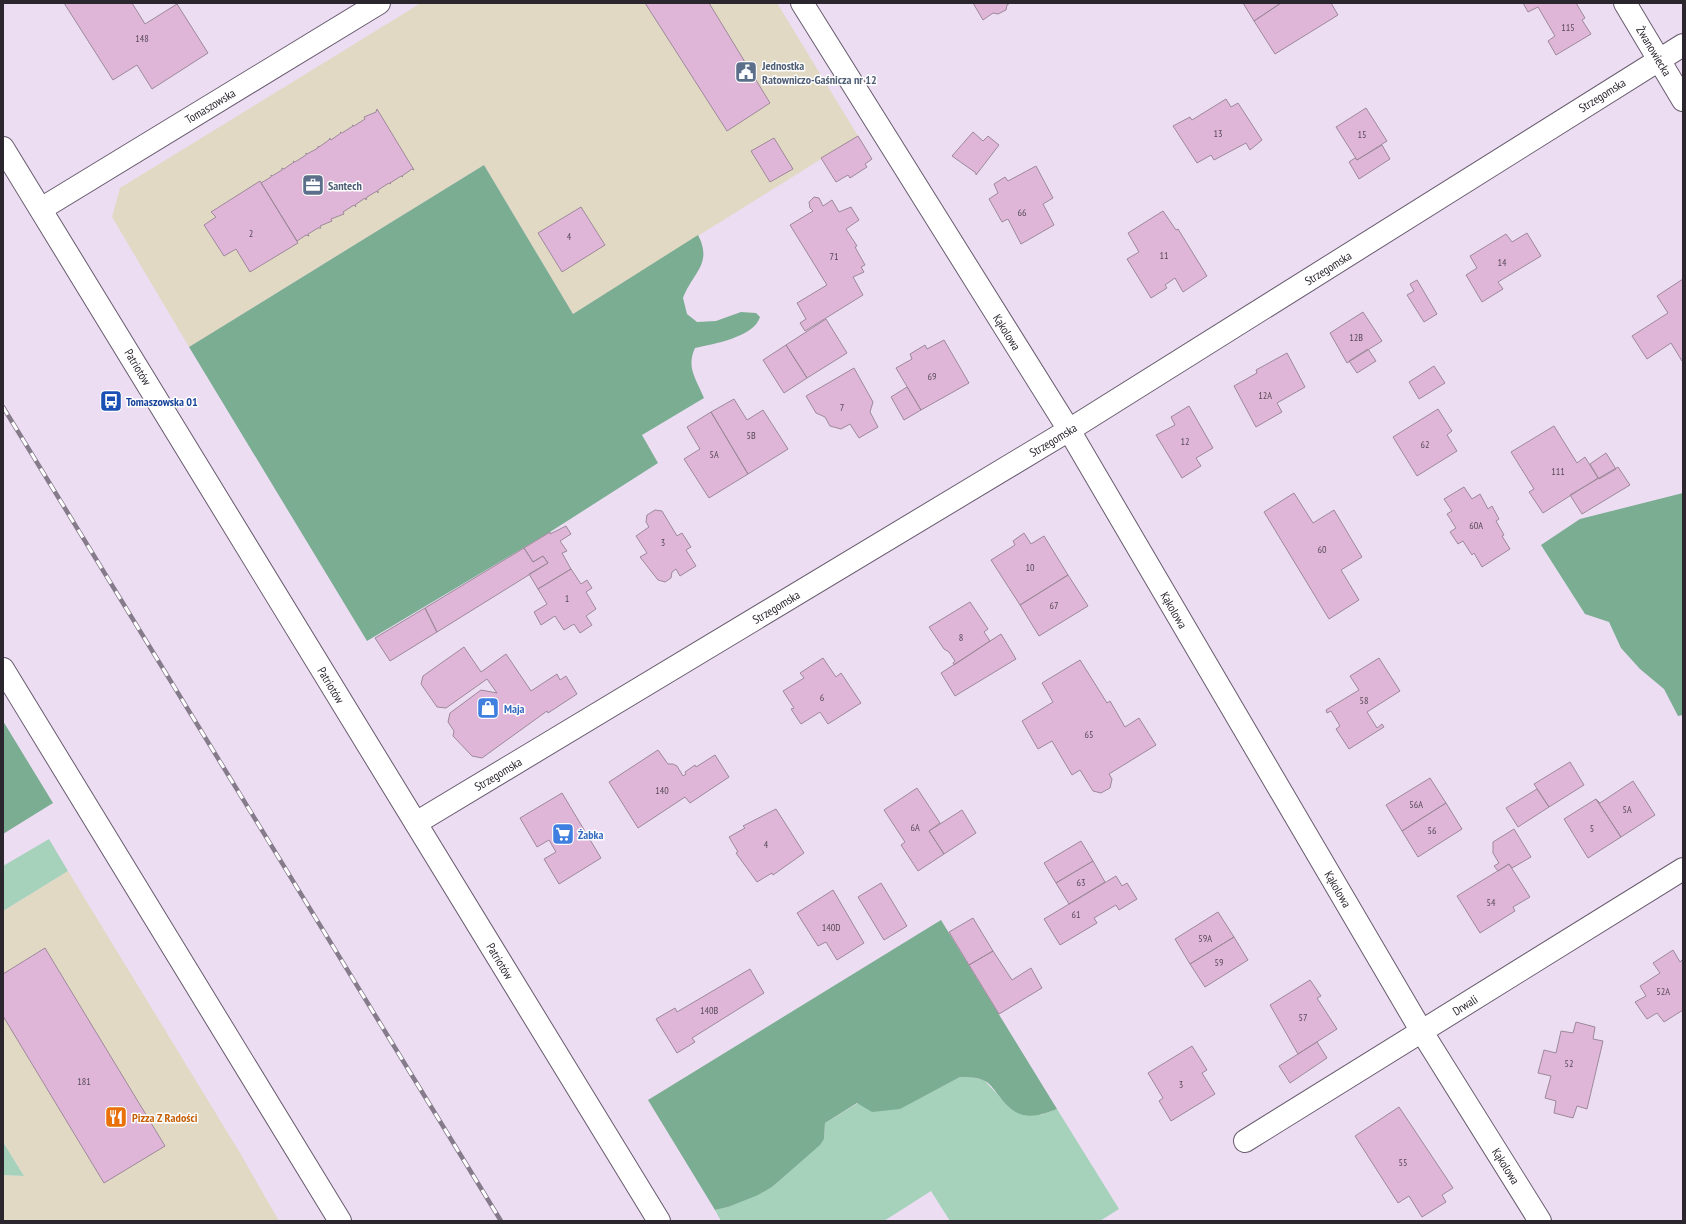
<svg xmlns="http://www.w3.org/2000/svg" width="1686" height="1224" viewBox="0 0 1686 1224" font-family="'PT Sans Narrow',sans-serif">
  <rect width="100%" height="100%" fill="#ecddf3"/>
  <path fill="#e2d9c4" d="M 421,3 L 777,3 L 858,136 L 573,314 L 484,165 L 189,347 L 112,217 L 120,188 Z
    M 68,871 L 240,1153 L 279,1221 L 3,1221 L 3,1175 L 24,1176 L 3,1142 L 3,911 Z"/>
  <path fill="#a6d2bb" d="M 49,839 L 68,871 L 3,911 L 3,866 Z
    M 960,1077 L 971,1077 L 984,1080 L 1001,1098 L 1041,1115 L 1057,1109 L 1119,1209 L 1100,1221 L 950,1221 L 931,1191 L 884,1221 L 721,1221 L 715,1210 L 728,1207 L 772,1187 L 824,1139 L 825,1123 L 858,1103 L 918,1099 Z
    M 3,1142 L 24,1176 L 3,1175 Z"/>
  <path fill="#7bad93" d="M 484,165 L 573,314 L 698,235 C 713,264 693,272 683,298 L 687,314 L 697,322 L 716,321 L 741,312 L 756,313 L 760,317 C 754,337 714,344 695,348 C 686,368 696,378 704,398 L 642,435 L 658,463 L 550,532 L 367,641 L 189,347 Z
    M 1683,493 L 1683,715 L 1678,716 L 1664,689 L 1640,669 L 1621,648 L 1609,622 L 1585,614 L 1541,545 L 1580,519 Z
    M 3,721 L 53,803 L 3,834 Z
    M 941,920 L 1057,1109 C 1032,1119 1017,1120 1000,1097 C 995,1091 991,1084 985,1081 C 978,1077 968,1077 960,1077 L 900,1109 L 872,1112 L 857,1103 L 825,1123 L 824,1139 L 820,1145 L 772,1187 L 758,1195 L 728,1207 L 715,1210 L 648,1100 Z"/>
  <path fill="#dfb6d8" stroke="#9d899a" d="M 64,3 L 132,3 L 145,24 L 177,4 L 208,53 L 152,89 L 137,65 L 113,80 Z
    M 645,3 L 709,3 L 770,103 L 727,131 Z
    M 973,3 L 1010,3 L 1007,5 L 1006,10 L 998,14 L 993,13 L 983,20 Z
    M 1243,3 L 1281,3 L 1254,21 Z
    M 1281,3 L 1331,3 L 1338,15 L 1275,54 L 1254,21 Z
    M 1523,3 L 1576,3 L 1585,18 L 1582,20 L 1591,34 L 1556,55 L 1548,41 L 1555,36 L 1538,7 L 1528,12 Z
    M 1226,99 L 1231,107 L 1238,103 L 1262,140 L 1250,150 L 1246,143 L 1214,160 L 1211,155 L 1197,163 L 1173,126 L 1190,117 L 1192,120 Z
    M 1366,108 L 1387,141 L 1357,160 L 1336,127 Z
    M 377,109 L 414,170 L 412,169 L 402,176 L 403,177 L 401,176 L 390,183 L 391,184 L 389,183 L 378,190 L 378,193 L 377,191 L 367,197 L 366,200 L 365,198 L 355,205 L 356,207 L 354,205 L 343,212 L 344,214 L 331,219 L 332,221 L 320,226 L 321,228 L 318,228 L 308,234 L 309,236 L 306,235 L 297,241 L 261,183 L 271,177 L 271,175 L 272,176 L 282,170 L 282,168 L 284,169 L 294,162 L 293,161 L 295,162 L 306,155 L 306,153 L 307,154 L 318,148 L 318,146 L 319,147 L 329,140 L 330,138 L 331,140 L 341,133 L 340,132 L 342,133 L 353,126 L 352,125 L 354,126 L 365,119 L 364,117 L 376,112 Z
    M 973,132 L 983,141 L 988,136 L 999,145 L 976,175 L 976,173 L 952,156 Z
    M 858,136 L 872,159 L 865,164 L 867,167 L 850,178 L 848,175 L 836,182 L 821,158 Z
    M 774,138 L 793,169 L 770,182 L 751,151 Z
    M 1382,145 L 1390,159 L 1359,179 L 1349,162 L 1355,158 L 1357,160 Z
    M 1036,166 L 1053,198 L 1043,204 L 1054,225 L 1021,244 L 1008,219 L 1002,222 L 989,199 L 998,193 L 994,184 L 1005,177 L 1008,181 Z
    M 260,181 L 298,243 L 250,272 L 236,249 L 224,256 L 204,225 L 216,217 L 211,212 Z
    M 814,197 L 819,198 L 823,206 L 832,200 L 839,212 L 851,207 L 859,220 L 846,229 L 857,246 L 855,247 L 865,265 L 861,267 L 864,272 L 853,277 L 863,295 L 805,331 L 800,323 L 806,319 L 797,303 L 827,285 L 790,225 L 813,211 L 810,208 L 809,202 Z
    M 581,207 L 605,245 L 562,272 L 538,233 Z
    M 1163,211 L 1176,230 L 1178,229 L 1207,276 L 1183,292 L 1175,278 L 1165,285 L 1167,288 L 1151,298 L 1127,259 L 1139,252 L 1128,233 Z
    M 1527,233 L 1541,256 L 1498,282 L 1503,289 L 1482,302 L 1466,275 L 1477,268 L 1470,256 L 1506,234 L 1512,242 Z
    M 1683,279 L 1683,360 L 1682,361 L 1671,343 L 1647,359 L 1632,336 L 1668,313 L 1657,296 Z
    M 1417,280 L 1437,314 L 1424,322 L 1407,295 L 1414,291 L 1410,284 Z
    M 1363,312 L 1382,341 L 1347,363 L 1330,333 Z
    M 826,319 L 847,353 L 807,378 L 786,345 Z
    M 944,340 L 969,383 L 921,410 L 896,368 L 912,359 L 910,354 L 925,345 L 927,349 Z
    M 786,345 L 807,378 L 784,393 L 763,360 Z
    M 1368,349 L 1376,361 L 1357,373 L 1349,361 Z
    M 1287,353 L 1305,387 L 1277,403 L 1282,412 L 1256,427 L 1234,386 L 1257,373 L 1256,370 Z
    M 1434,366 L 1445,383 L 1419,399 L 1409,382 Z
    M 854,368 L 873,402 L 870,412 L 878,427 L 859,438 L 850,424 L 841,429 L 830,426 L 825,417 L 816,413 L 806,396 Z
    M 907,387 L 921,410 L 904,420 L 891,397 Z
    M 734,399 L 747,420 L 763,410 L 788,449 L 748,474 L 711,412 Z
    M 1189,406 L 1213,448 L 1196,458 L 1201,466 L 1182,478 L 1156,435 L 1175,425 L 1171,417 Z
    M 1438,409 L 1452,431 L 1447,435 L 1457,451 L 1417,476 L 1393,437 Z
    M 711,412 L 748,474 L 709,498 L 684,459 L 700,449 L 687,427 Z
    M 1554,426 L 1577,463 L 1585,457 L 1598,478 L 1543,513 L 1529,492 L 1534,489 L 1511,452 Z
    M 1606,453 L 1616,469 L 1599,479 L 1590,464 Z
    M 1618,467 L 1630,485 L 1582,514 L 1570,495 Z
    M 1464,487 L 1472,499 L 1480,494 L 1488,509 L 1492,506 L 1499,519 L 1496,521 L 1504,535 L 1502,536 L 1510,549 L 1482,567 L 1474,553 L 1472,555 L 1463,541 L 1458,544 L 1450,532 L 1456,528 L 1447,514 L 1452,511 L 1444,499 Z
    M 1294,493 L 1313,523 L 1334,510 L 1362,557 L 1341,570 L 1359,600 L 1329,619 L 1264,512 Z
    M 655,510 L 662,511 L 677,536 L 682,533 L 691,547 L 686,550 L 696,566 L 680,576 L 676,569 L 672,572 L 671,578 L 665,582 L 658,580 L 640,557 L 647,553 L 636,536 L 649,527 L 646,522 L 647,515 Z
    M 566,526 L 571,534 L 560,541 L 567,551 L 562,553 L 571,569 L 538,589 L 529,574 L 548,563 L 543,556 L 533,562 L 524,548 L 550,532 L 550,534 Z
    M 1024,533 L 1031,544 L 1044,536 L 1068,575 L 1020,605 L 991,560 L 1015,545 L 1013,541 Z
    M 524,548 L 533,562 L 543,556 L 548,563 L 437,632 L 425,608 Z
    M 571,569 L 581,584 L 587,580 L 592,588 L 586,592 L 596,609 L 586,616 L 592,625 L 580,633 L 574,624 L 564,630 L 555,616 L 541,625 L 534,612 L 547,604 L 538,589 Z
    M 1068,575 L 1088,606 L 1039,636 L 1020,605 Z
    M 970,602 L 988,629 L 984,632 L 990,641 L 954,665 L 953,663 L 955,661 L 949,652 L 944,649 L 929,627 Z
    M 425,608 L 437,632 L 390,661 L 375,638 Z
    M 1001,634 L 1016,659 L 955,696 L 941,673 Z
    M 464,647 L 481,672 L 506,654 L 531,691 L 557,674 L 560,680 L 566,676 L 577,694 L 548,713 L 547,711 L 482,758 L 472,756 L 453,736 L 454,731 L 448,722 L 450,713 L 481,690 L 497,693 L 487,679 L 446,708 L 437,707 L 421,684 L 423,676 Z
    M 823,658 L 836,677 L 841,673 L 861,703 L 828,724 L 820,712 L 801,724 L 791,709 L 794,708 L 783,691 L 804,678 L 800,673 Z
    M 1379,658 L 1400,691 L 1367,712 L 1377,728 L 1382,724 L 1384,727 L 1349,749 L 1336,729 L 1340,726 L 1331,711 L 1327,713 L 1326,710 L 1359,690 L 1350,676 Z
    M 1080,660 L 1107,703 L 1110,701 L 1125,727 L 1139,718 L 1156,745 L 1109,774 L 1112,779 L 1110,788 L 1101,793 L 1093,791 L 1080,770 L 1072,775 L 1052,741 L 1038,749 L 1022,721 L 1053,702 L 1042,683 Z
    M 658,750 L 668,764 L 673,764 L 677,766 L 683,776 L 686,774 L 685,772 L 695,765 L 696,767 L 715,755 L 729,777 L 690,803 L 685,797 L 638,828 L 609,782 Z
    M 1570,762 L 1584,785 L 1549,807 L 1534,784 Z
    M 1430,778 L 1446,803 L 1402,831 L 1386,805 Z
    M 1633,781 L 1655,815 L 1621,837 L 1596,799 L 1600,803 Z
    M 917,788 L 940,823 L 929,831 L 944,854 L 918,871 L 901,845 L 905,842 L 884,810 Z
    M 1537,789 L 1549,807 L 1518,827 L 1506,808 Z
    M 562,793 L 601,858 L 559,884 L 544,859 L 556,852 L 549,840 L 537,847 L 520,818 Z
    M 1596,799 L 1621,837 L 1588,858 L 1564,819 Z
    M 1446,803 L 1462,829 L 1418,857 L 1402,831 Z
    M 776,809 L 804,853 L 773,875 L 772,873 L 757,882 L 736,853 L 738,852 L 729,837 L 745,828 L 743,826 Z
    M 962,810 L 976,833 L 944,854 L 929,831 Z
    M 1514,829 L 1531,857 L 1512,868 L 1509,864 L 1498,871 L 1494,866 L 1499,863 L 1493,853 L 1493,842 Z
    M 1081,841 L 1093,861 L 1056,883 L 1044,863 Z
    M 1093,861 L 1105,882 L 1069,904 L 1056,883 Z
    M 1509,864 L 1530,897 L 1513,907 L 1515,911 L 1480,933 L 1457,896 Z
    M 1116,876 L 1122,886 L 1127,883 L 1137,899 L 1119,910 L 1116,905 L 1094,918 L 1097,923 L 1060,945 L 1044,919 Z
    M 881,883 L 907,926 L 884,940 L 858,897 Z
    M 833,890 L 864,943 L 837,960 L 826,942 L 818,946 L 797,913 Z
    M 1218,912 L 1234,937 L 1190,964 L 1175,939 Z
    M 973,918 L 993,951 L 969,965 L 949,932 Z
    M 1234,937 L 1248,960 L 1205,987 L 1190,964 Z
    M 45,948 L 165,1146 L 104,1183 L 3,1016 L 3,974 Z
    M 1673,950 L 1680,962 L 1683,959 L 1683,1010 L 1664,1022 L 1657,1013 L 1647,1019 L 1635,1002 L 1646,996 L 1640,986 L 1660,973 L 1653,963 Z
    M 993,951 L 1012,980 L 1031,968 L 1042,988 L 999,1014 L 969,965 Z
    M 750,969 L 764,993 L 692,1038 L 695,1042 L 677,1053 L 656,1019 L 675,1008 L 677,1012 Z
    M 1310,980 L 1321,996 L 1317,998 L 1337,1029 L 1298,1054 L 1270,1005 Z
    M 1576,1022 L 1595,1027 L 1593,1039 L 1603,1041 L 1587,1109 L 1577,1106 L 1573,1118 L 1554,1113 L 1556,1101 L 1545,1098 L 1551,1076 L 1538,1073 L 1544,1050 L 1556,1053 L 1561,1031 L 1573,1033 Z
    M 1317,1042 L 1327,1058 L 1290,1083 L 1279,1066 Z
    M 1192,1046 L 1207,1070 L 1202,1073 L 1215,1094 L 1171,1121 L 1159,1101 L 1163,1098 L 1148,1073 Z
    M 1399,1107 L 1453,1188 L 1442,1195 L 1446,1202 L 1422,1217 L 1409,1196 L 1398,1203 L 1355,1136 Z"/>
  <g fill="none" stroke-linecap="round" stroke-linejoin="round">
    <g stroke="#685c6e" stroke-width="24">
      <path id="minor" d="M 802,3 L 1069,430 L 1422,1032 L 1540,1221
        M 1625,3 L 1683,100
        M 41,209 L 379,3
        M 416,823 L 1069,430 L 1683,45
        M 1245,1141 L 1683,869"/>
    </g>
    <g stroke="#685c6e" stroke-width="24">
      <path id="major" d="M 3,148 L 659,1221
        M 3,669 L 340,1221"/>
    </g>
    <use href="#minor" stroke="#fff" stroke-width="22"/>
    <use href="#major" stroke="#fff" stroke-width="22"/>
    <g stroke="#857b8a" stroke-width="4.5">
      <path id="rail" d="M 3,407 L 501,1221"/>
    </g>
    <use href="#rail" stroke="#fff" stroke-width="3" stroke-dasharray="9" stroke-linecap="butt"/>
  </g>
  <defs>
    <g id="civic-square" transform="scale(1.15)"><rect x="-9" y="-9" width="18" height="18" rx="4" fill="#5c6f8a" stroke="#fff"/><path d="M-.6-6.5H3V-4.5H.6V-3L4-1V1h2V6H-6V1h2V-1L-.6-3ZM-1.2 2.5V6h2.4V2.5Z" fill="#fff"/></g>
    <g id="office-square" transform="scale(1.15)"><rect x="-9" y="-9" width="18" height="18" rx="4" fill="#5c6f8a" stroke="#fff"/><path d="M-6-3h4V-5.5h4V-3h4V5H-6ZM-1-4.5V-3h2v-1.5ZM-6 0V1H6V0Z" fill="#fff"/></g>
    <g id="bus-square" transform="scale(1.15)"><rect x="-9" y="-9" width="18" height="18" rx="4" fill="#1a4fb4" stroke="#fff"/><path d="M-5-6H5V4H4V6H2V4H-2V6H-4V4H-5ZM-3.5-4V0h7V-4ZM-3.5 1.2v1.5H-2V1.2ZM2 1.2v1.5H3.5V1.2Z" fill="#fff"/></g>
    <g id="shop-square" transform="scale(1.15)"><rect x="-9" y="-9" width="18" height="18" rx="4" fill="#3f7fe0" stroke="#fff"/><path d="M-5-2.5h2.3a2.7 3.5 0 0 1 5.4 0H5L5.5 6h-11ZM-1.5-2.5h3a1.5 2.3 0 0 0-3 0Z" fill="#fff"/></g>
    <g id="supermarket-square" transform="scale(1.15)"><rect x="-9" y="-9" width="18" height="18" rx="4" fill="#3f7fe0" stroke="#fff"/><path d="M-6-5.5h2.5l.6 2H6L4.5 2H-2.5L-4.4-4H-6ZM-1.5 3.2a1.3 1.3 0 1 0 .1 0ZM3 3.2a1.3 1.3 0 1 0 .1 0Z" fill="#fff"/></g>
    <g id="restaurant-square" transform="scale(1.15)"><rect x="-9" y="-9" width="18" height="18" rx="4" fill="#e8710a" stroke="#fff"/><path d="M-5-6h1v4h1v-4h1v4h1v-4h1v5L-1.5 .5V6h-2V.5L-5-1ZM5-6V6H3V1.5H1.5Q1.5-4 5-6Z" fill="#fff"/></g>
  </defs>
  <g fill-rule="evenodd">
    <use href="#civic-square" x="746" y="72"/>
    <use href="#office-square" x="313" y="185"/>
    <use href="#bus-square" x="111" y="401"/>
    <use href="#shop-square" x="488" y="708"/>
    <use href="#supermarket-square" x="563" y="834"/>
    <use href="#restaurant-square" x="116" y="1117"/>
  </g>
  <g text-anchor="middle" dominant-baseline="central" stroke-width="3" stroke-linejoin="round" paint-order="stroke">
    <g font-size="10" fill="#584a58">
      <text x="1568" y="27">115</text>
      <text x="142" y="38">148</text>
      <text x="1218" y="133">13</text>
      <text x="1362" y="134">15</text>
      <text x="1022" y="212">66</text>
      <text x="251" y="233">2</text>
      <text x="569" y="236">4</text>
      <text x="1164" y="255">11</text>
      <text x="834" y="256">71</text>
      <text x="1502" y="262">14</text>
      <text x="1356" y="337">12B</text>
      <text x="932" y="376">69</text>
      <text x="1265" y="395">12A</text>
      <text x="842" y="407">7</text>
      <text x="751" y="435">5B</text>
      <text x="1185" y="441">12</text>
      <text x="1425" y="444">62</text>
      <text x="714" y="454">5A</text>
      <text x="1558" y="471">111</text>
      <text x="1476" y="525">60A</text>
      <text x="663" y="542">3</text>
      <text x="1322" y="549">60</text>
      <text x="1030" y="567">10</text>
      <text x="567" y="598">1</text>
      <text x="1054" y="605">67</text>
      <text x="961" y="637">8</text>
      <text x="822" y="697">6</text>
      <text x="1364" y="700">58</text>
      <text x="1089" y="734">65</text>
      <text x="662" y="790">140</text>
      <text x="1416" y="804">56A</text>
      <text x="1627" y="809">5A</text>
      <text x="915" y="827">6A</text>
      <text x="1592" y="828">5</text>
      <text x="1432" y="830">56</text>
      <text x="766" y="844">4</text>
      <text x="1081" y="882">63</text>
      <text x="1491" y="902">54</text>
      <text x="1076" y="914">61</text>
      <text x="831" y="927">140D</text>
      <text x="1205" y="938">59A</text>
      <text x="1219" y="962">59</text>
      <text x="1663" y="991">52A</text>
      <text x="709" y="1010">140B</text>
      <text x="1303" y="1017">57</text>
      <text x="1569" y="1063">52</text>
      <text x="84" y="1081">181</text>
      <text x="1181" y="1084">3</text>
      <text x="1403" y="1162">55</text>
    </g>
    <g font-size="12" fill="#2b262e" stroke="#fff">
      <text transform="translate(1654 51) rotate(59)">Żwanowiecka</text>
      <text transform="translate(1602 95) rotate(-32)">Strzegomska</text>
      <text transform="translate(210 106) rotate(-31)">Tomaszowska</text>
      <text transform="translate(1328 268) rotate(-32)">Strzegomska</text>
      <text transform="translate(1007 332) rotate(58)">Kąkolowa</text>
      <text transform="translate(138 367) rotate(59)">Patriotów</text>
      <text transform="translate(1053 440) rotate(-31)">Strzegomska</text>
      <text transform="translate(776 607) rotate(-31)">Strzegomska</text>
      <text transform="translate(1174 610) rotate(60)">Kąkolowa</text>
      <text transform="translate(331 685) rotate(59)">Patriotów</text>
      <text transform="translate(498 774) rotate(-31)">Strzegomska</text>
      <text transform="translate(1338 889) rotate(60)">Kąkolowa</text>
      <text transform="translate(500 961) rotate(59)">Patriotów</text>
      <text transform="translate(1465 1005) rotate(-32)">Drwali</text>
      <text transform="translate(1506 1166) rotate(58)">Kąkolowa</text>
    </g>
    <g font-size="12" font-weight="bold" fill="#4e5e75" stroke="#fff" text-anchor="start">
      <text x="762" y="65">Jednostka<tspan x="762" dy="14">Ratowniczo-Gaśnicza nr 12</tspan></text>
      <text x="328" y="185">Santech</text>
    </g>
    <g font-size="12" font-weight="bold" fill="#164399" stroke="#fff" text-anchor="start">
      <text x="126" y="401">Tomaszowska 01</text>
    </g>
    <g font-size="12" font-weight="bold" fill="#366cbe" stroke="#fff" text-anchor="start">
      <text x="504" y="708">Maja</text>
      <text x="578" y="834">Żabka</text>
    </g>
    <g font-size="12" font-weight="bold" fill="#c56008" stroke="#fff" text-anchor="start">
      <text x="132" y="1117">Pizza Z Radości</text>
    </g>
  </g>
  <rect width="1686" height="1224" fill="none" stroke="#2b262e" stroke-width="8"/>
</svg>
